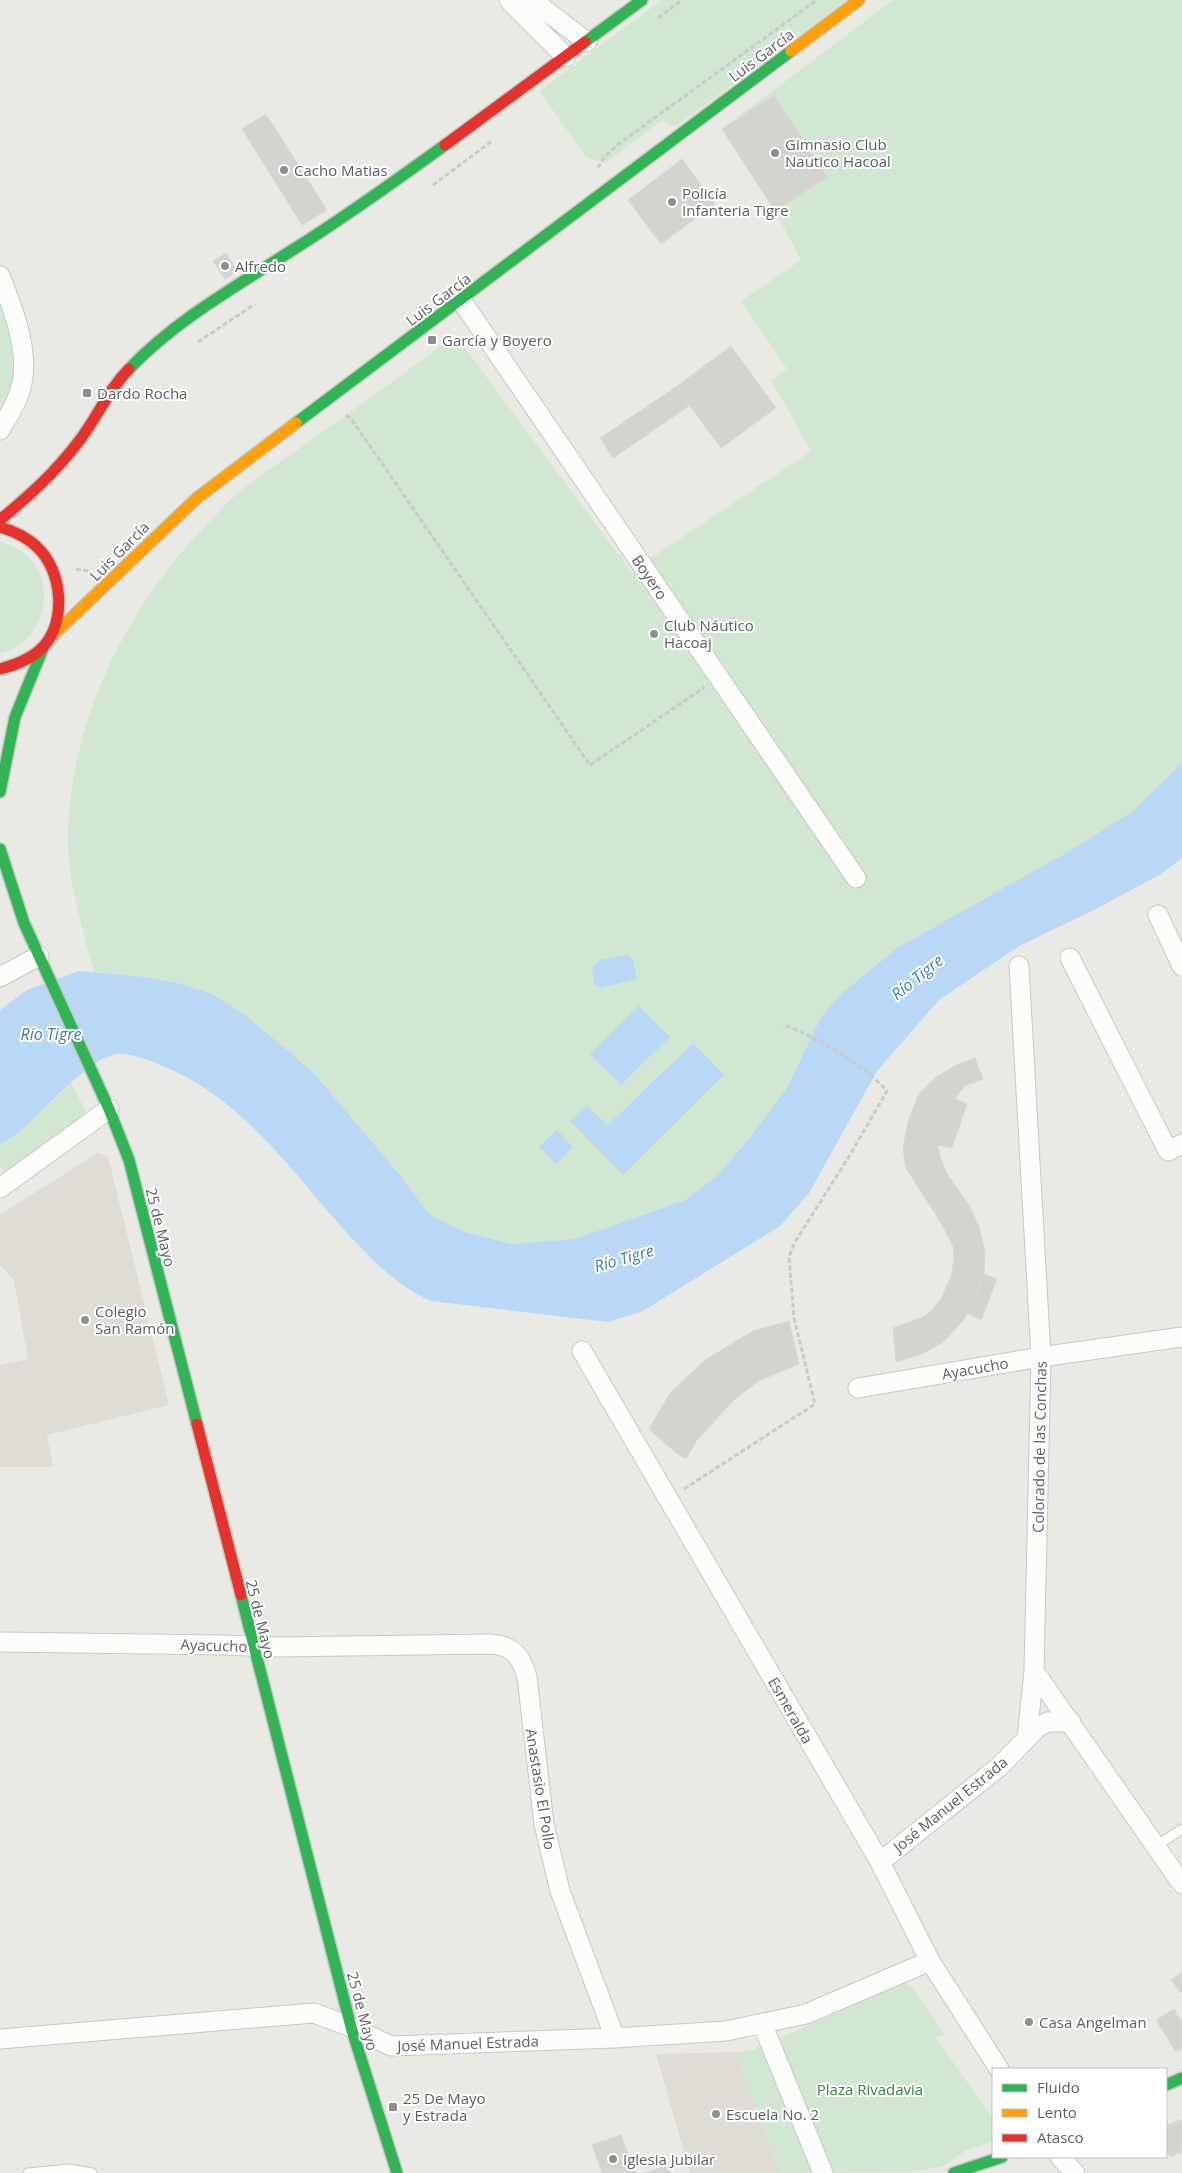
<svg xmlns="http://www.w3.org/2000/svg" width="1182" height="2173" viewBox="0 0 1182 2173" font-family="'Open Sans',sans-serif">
  <rect width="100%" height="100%" fill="#eaeae5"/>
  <path fill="#dedcd4" d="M 97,1153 L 108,1156 L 169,1405 L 47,1435 L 53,1467 L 0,1467 L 0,1365 L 28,1359 L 14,1280 L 0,1265 L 0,1215 Z
    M 736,2052 L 780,2173 L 690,2173 L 656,2054 Z"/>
  <path fill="#d2e7d1" d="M 662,0 L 846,0 L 675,127 L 662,120 L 605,163 L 587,158 L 539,91 Z
    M 893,0 L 1182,0 L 1182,763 L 1133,811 L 1071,850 L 897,948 L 842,993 L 821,1017 L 787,1088 L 752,1135 L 718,1175 L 685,1200 L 575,1239 L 511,1244 L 465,1232 L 429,1214 L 399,1174 L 313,1072 L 210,993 L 177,983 L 94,972 C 83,930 68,882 68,839 C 69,720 128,604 210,521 C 219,512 228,501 238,493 C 261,474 286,458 310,441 C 357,407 404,373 452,338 L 459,340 L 631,571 L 811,451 L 771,380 L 787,369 L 741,301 L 801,260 L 775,211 L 722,129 Z
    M 0,302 L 10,326 L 18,370 L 0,420 Z
    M 0,541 C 15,547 28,553 36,567 C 56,599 37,646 0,653 Z
    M 72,1083 L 87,1115 L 6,1172 L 0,1168 L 0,1144 L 18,1133 Z
    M 906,1984 L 913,1988 L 945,2035 L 935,2037 L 993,2118 L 993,2141 L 965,2151 L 942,2167 L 909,2172 L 780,2173 L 736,2052 L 753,2050 L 899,1985 Z"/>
  <path fill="#b8d8f5" d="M 1182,763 L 1182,858 L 1161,874 L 1094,910 L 1019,946 L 939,1000 L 877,1071 L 809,1193 L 780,1226 L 643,1311 L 608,1322 L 431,1301 C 394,1285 366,1254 339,1224 C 287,1165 239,1097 163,1066 C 152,1061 128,1052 116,1054 C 85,1060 44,1112 19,1132 C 13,1137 6,1140 0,1144 L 0,1010 L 27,990 L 79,971 L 145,977 L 177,983 L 210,993 L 245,1015 L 313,1072 L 399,1174 L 429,1214 L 465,1232 L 511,1244 L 575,1239 L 685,1200 L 718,1175 L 752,1135 L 787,1088 L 821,1017 L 842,993 L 897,948 L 1071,850 L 1133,811 Z
    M 628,955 L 633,960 L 637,979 L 600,988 L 594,984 L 592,967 L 600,960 Z
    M 639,1006 L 670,1037 L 621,1085 L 590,1054 Z
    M 693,1043 L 724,1075 L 623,1175 L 570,1121 L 586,1105 L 608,1125 Z
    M 557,1130 L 573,1147 L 556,1164 L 539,1147 Z"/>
  <path fill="#d4d3d0" stroke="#dad8d4" d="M 774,95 L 827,177 L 775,211 L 722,129 Z
    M 266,114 L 327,210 L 302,225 L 242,129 Z
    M 682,159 L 715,204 L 661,244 L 628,200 Z
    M 226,253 L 237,271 L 225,279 L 213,261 Z
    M 731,346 L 776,408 L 721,448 L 676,387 Z
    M 676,387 L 689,406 L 613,458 L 600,438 Z
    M 975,1058 L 983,1079 L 965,1086 L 942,1114 L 936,1132 L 940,1156 L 947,1174 L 969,1205 L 979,1227 L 985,1251 L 984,1274 L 975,1298 L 963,1321 L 943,1342 L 922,1354 L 896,1362 L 893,1328 L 923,1317 L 931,1311 L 941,1299 L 951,1276 L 954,1258 L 953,1246 L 941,1223 L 906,1168 L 903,1148 L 908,1121 L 919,1094 L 935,1078 L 956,1065 Z
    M 954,1098 L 967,1104 L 952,1148 L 938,1145 L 936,1132 L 942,1114 Z
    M 984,1274 L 997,1279 L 981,1320 L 967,1313 Z
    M 789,1321 L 799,1364 L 759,1381 L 736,1398 L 697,1440 L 686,1459 L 675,1452 L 649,1429 L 670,1393 L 705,1360 L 753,1331 Z
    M 1182,1972 L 1182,1994 L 1171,1980 Z
    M 1174,2009 L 1182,2022 L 1182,2049 L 1176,2052 L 1156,2020 Z
    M 1182,2119 L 1182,2152 L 1170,2157 L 1166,2147 L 1166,2126 Z
    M 621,2135 L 635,2173 L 602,2173 L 592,2145 Z
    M 668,2165 L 671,2173 L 644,2173 Z"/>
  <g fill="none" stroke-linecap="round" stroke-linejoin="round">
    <g stroke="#c7c7c7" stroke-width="11">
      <path id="lane" d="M 1156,1846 L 1182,1829
        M 28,2173 L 69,2169 L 92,2173"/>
    </g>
    <g stroke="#c7c7c7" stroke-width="21">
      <path id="street" d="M 509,0 L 566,57
        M 532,0 L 587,42
        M 0,276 C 12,306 27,344 23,377 C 21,396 10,413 0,430
        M 461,300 L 856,878
        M 1158,915 L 1182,966
        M 1070,958 L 1168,1151 L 1182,1144
        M 1019,966 L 1041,1357 L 1034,1671 L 1027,1738
        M 0,977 L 39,956
        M 0,1188 L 109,1109
        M 582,1351 L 880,1862 L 930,1961 L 999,2069
        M 858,1388 L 1041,1357 L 1182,1337
        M 0,1642 L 223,1645 L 278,1647 L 489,1644 C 512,1645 521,1655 527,1677 L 544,1824 L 560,1891 L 615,2038
        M 1034,1671 L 1182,1884
        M 880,1862 L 1000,1766 L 1037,1728 L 1048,1722 L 1071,1722
        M 762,2023 L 823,2173
        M 0,2039 L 314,2013 L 351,2027 L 391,2046 L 615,2038 L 726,2031 L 806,2014 L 930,1961
        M 1060,2157 L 1075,2173"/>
    </g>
    <g stroke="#c6c7c5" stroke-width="14">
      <path id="fast" d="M 585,42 L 642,0
        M 129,369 C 176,320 235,287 291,251 C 344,218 394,182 445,145
        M 296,423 L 791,51
        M 0,792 L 15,717 L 44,646
        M 0,849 L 24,923 L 109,1109 L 129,1160 L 197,1424
        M 241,1595 L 351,2027 L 397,2173
        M 1166,2085 L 1182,2078
        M 954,2173 L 1002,2157"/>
    </g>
    <g stroke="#c6c7c5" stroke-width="14">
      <path id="slow" d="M 791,51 L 859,0
        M 50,638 L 197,498 L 296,423"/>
    </g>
    <g stroke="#c6c7c5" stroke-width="14">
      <path id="jam" d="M 445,145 L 585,42
        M 0,520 C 30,495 55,473 79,441 C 97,418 108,390 129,369
        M 0,527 C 13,531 27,537 37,547 C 62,570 67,620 44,646 C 33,658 16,665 0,669
        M 197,1424 L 241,1595"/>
    </g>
    <path stroke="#c7cbca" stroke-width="3" stroke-dasharray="5 2.5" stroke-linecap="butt" d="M 658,18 L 682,0
      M 598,168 L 602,160 L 616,146 L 817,0
      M 433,185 L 492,141
      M 198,342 L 255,304
      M 346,415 L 352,420 L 590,765 L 705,687
      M 76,569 L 89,571
      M 684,1489 L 815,1404 L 794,1318 L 789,1257 L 795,1242 L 850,1155 L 887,1091 C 860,1061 819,1040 783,1024"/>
    <use href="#lane" stroke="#fcfcfb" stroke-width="9"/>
    <use href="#street" stroke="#fcfcfb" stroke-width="19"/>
    <use href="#fast" stroke="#30b455" stroke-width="11"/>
    <use href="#slow" stroke="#ff9f0a" stroke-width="11"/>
    <use href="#jam" stroke="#e5322d" stroke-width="11"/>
  </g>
  <g fill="#8c8f90" stroke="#fff" stroke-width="2">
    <circle cx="775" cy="153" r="5"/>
    <circle cx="284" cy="170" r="5"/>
    <circle cx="672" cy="202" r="5"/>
    <circle cx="225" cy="266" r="5"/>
    <rect x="427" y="335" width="10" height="10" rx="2.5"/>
    <rect x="82" y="388" width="10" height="10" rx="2.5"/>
    <circle cx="654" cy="634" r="5"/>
    <circle cx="85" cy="1320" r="5"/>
    <circle cx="1029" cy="2022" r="5"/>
    <rect x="388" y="2102" width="10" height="10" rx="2.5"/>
    <circle cx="716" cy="2114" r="5"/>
    <circle cx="613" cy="2159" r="5"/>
  </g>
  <g text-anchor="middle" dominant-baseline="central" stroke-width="4" stroke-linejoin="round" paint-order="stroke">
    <g font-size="15" fill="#5a5e62" stroke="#fff">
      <text transform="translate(761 55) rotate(-37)">Luis García</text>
      <text transform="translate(438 299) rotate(-37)">Luis García</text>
      <text transform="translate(119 551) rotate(-45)">Luis García</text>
      <text transform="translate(650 577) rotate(56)">Boyero</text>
      <text transform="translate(161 1227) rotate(76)">25 de Mayo</text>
      <text transform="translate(975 1368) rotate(-10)">Ayacucho</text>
      <text transform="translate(1039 1447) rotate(-89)">Colorado de las Conchas</text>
      <text transform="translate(261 1619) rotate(76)">25 de Mayo</text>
      <text transform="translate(214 1645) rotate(2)">Ayacucho</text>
      <text transform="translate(791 1710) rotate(60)">Esmeralda</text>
      <text transform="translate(541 1789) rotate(81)">Anastasio El Pollo</text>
      <text transform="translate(950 1804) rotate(-39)">José Manuel Estrada</text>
      <text transform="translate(363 2011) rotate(75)">25 de Mayo</text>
      <text transform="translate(468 2043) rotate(-2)">José Manuel Estrada</text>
    </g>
    <g font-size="15" fill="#5a5e62" stroke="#fff" text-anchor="start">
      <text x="785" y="144">Gimnasio Club<tspan x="785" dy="17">Nautico Hacoal</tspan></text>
      <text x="294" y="170">Cacho Matias</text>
      <text x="682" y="193">Policía<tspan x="682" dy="17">Infanteria Tigre</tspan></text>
      <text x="235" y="266">Alfredo</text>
      <text x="442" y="340">García y Boyero</text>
      <text x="97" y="393">Dardo Rocha</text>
      <text x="664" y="625">Club Náutico<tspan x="664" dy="17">Hacoaj</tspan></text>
      <text x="95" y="1311">Colegio<tspan x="95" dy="17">San Ramón</tspan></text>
      <text x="1039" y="2022">Casa Angelman</text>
      <text x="403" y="2098">25 De Mayo<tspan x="403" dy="17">y Estrada</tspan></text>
      <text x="726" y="2114">Escuela No. 2</text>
      <text x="623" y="2159">Iglesia Jubilar</text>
    </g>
    <g font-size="15" fill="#38843f" stroke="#fff">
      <text x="870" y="2089">Plaza Rivadavia</text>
    </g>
    <g font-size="16" font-style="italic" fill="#4476b5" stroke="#fff">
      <text transform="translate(917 977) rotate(-39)">Río Tigre</text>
      <text x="51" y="1034">Río Tigre</text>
      <text transform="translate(624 1258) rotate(-16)">Río Tigre</text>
    </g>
  </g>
  <rect x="992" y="2068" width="175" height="90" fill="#ffffff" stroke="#bdbfc0"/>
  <rect x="1002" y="2084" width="25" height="8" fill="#30b455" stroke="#bdbfc0"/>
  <text x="1037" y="2093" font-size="15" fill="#5a5e62">Fluido</text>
  <rect x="1002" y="2109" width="25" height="8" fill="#ff9f0a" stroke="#bdbfc0"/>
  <text x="1037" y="2118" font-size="15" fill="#5a5e62">Lento</text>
  <rect x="1002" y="2134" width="25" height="8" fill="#e5322d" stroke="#bdbfc0"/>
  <text x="1037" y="2143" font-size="15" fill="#5a5e62">Atasco</text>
</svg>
